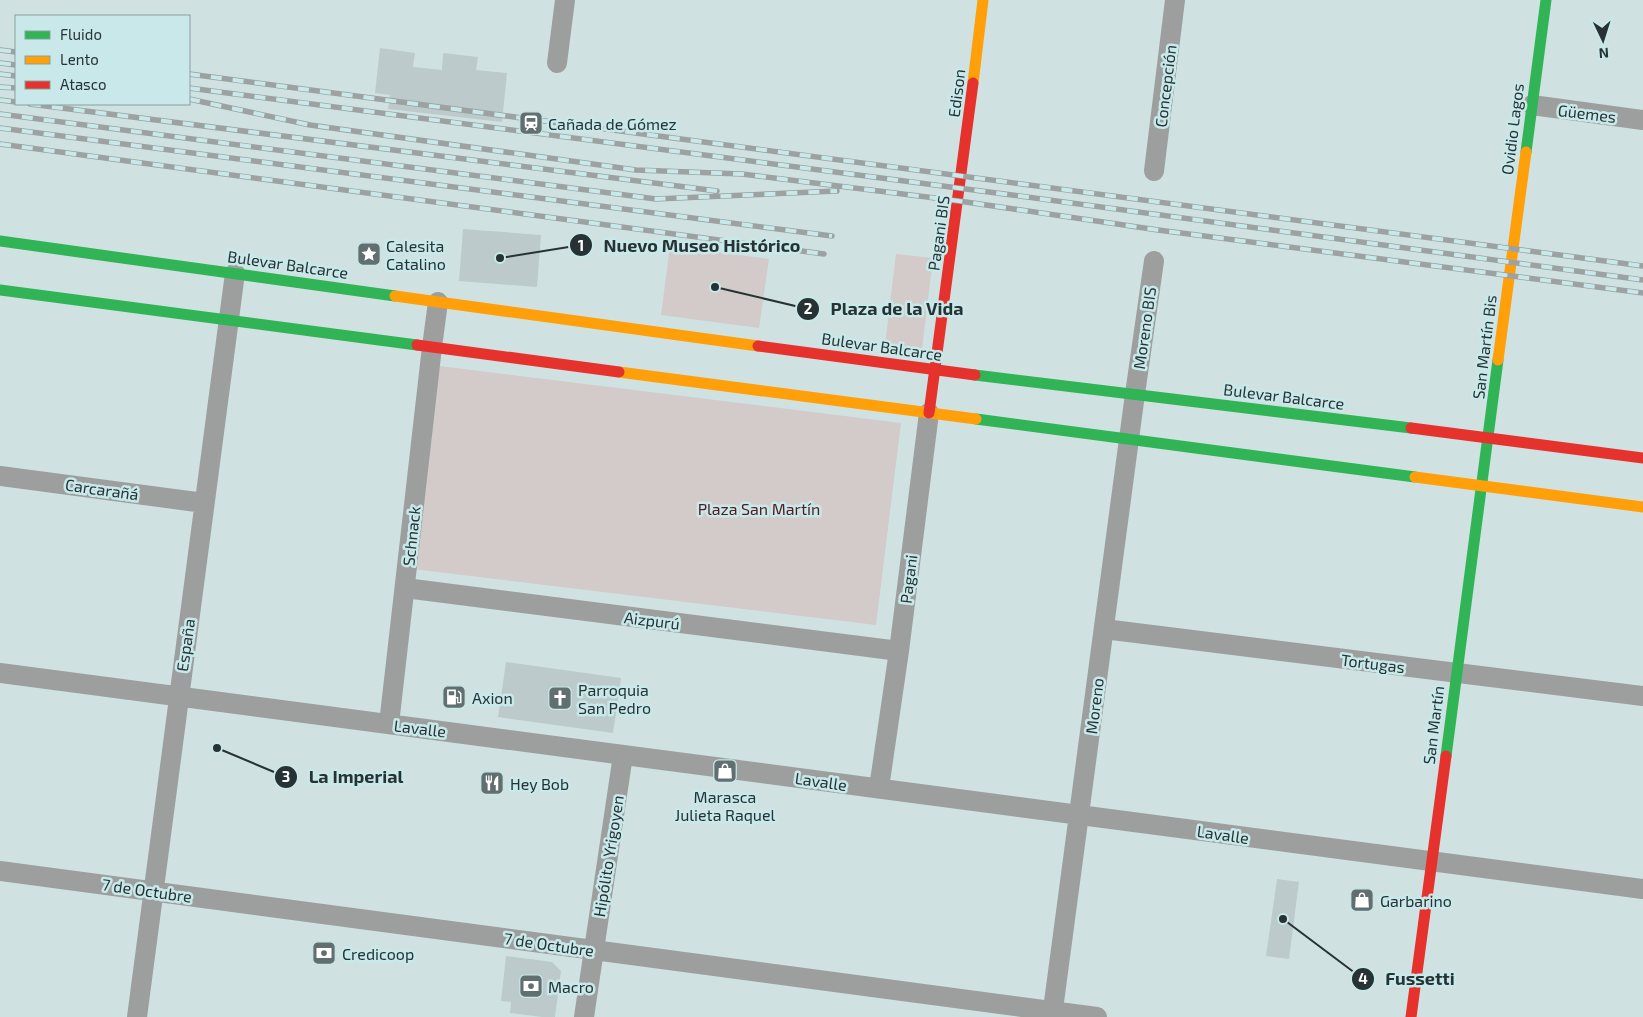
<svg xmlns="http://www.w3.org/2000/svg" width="1643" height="1017" viewBox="0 0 1643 1017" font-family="'Exo 2',sans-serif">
  <rect width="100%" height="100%" fill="#d0e1e2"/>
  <path fill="#d3caca" d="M 670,246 L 769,259 L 759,328 L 661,315 Z
    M 896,254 L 933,258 L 922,349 L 885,345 Z
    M 439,366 L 901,423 L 876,625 L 413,569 Z"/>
  <path fill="#bdcacc" d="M 380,48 L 415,53 L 413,67 L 442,70 L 443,53 L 478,57 L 476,70 L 507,73 L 502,122 L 388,109 L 390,95 L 375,93 Z
    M 463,229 L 541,235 L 537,287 L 459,281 Z
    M 506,662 L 621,678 L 613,733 L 498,717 Z
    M 1277,879 L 1299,882 L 1289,959 L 1266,956 Z
    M 506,956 L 552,962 L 561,971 L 555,1017 L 542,1017 L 510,1013 L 511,1002 L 501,1001 Z"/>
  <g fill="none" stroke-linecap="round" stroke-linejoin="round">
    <path stroke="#9d9f9f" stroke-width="20" d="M 557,63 L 565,0
      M 1532,105 L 1643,120
      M 1154,171 L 1175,0
      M 0,476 L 204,503
      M 405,588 L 899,651
      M 1104,629 L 1643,696
      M 0,673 L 1643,889
      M 389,724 L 432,347 L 438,302
      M 879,788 L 899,651 L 929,413
      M 0,871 L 1097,1017
      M 137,1017 L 235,273
      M 584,1017 L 623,755
      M 1052,1017 L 1135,394 L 1154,261"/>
    <path stroke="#30b455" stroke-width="11" d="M 1526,152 L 1546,0
      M 0,241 L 395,296
      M 0,290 L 417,345
      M 975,375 L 1411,428
      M 976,419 L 1415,477
      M 1446,756 L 1498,360"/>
    <path stroke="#ff9f0a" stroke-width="11" d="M 973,83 L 983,0
      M 395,296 L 758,346
      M 1498,360 L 1526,152
      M 619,372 L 976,419
      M 1415,477 L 1643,507"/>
    <path stroke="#e5322d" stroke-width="11" d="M 417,345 L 619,372
      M 758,346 L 975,375
      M 929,413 L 973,83
      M 1411,428 L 1643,458
      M 1411,1017 L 1446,756"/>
    <g stroke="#9ca2a2" stroke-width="5.5">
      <path id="rail" d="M 0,50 L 16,52
        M 0,63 L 16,65
        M 0,74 L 16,76
        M 189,74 L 1643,266
        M 0,87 L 16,88
        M 189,88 L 1012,195 L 1643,280
        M 189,99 L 310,125 L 636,170 L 742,174 L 959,201 L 1158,230 L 1643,293
        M 0,100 L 16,102
        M 30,104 L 717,191
        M 0,114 L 656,199 L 837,191
        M 0,128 L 832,236
        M 0,144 L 824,254"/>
    </g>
    <use href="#rail" stroke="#c8e8ea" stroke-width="4" stroke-dasharray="11" stroke-linecap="butt"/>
  </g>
  <defs>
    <g id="station-square" transform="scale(1.25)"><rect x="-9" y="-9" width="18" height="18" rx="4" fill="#626f70" stroke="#c8e8ea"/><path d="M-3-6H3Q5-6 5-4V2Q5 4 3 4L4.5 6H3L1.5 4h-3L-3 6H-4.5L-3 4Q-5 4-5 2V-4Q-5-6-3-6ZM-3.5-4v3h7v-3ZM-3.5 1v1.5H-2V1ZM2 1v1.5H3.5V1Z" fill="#fff"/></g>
    <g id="sight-square" transform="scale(1.25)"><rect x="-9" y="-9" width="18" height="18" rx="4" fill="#626f70" stroke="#c8e8ea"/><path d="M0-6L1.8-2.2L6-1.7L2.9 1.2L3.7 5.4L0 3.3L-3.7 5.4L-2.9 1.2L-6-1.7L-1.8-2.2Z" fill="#fff"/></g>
    <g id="fuel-square" transform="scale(1.25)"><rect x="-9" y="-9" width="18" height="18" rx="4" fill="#626f70" stroke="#c8e8ea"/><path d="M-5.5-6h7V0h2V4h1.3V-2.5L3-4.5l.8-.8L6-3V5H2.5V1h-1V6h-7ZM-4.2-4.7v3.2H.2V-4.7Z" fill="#fff"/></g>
    <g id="church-square" transform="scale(1.25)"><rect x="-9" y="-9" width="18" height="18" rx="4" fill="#626f70" stroke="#c8e8ea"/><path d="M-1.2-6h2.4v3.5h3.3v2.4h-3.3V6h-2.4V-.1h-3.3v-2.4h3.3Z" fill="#fff"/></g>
    <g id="shop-square" transform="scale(1.25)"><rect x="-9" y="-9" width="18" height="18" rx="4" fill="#626f70" stroke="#c8e8ea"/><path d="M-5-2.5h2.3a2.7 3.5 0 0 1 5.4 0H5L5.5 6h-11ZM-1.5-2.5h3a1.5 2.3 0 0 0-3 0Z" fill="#fff"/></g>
    <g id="restaurant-square" transform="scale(1.25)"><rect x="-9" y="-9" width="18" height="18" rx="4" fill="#626f70" stroke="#c8e8ea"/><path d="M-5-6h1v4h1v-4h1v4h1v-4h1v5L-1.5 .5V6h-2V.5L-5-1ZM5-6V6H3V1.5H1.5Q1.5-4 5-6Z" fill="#fff"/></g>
    <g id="bank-square" transform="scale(1.25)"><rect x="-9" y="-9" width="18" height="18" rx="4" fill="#626f70" stroke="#c8e8ea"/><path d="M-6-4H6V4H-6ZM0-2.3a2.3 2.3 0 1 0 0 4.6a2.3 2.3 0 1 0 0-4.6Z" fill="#fff"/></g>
  </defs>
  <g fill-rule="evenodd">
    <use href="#station-square" x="531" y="123"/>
    <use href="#sight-square" x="369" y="254"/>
    <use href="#fuel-square" x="454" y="697"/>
    <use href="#church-square" x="560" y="698"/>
    <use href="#shop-square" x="725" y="771"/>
    <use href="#restaurant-square" x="492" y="783"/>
    <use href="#shop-square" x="1362" y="900"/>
    <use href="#bank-square" x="324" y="953"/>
    <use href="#bank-square" x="531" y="986"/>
  </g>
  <g text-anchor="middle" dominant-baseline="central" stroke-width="5" stroke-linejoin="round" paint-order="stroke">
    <g font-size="16" fill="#263233" stroke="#c8e8ea">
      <text transform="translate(1165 86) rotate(-83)">Concepción</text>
      <text transform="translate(956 93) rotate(-83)">Edison</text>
      <text transform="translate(1587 113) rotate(7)">Güemes</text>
      <text transform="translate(1512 129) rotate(-83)">Ovidio Lagos</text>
      <text transform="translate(938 233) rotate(-82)">Pagani BIS</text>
      <text transform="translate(288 264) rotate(8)">Bulevar Balcarce</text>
      <text transform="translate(1144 328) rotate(-82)">Moreno BIS</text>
      <text transform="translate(882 346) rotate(8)">Bulevar Balcarce</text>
      <text transform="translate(1484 347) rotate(-83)">San Martín Bis</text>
      <text transform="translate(1284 396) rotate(7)">Bulevar Balcarce</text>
      <text transform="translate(102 489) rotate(8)">Carcarañá</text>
      <text transform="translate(411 536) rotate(-84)">Schnack</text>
      <text transform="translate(908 579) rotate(-83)">Pagani</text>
      <text transform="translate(652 620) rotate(7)">Aizpurú</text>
      <text transform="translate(185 645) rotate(-82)">España</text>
      <text transform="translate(1373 663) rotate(7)">Tortugas</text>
      <text transform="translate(1094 706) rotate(-83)">Moreno</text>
      <text transform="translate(1433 725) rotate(-83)">San Martín</text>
      <text transform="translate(420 728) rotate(7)">Lavalle</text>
      <text transform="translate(821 781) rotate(8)">Lavalle</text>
      <text transform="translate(1223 834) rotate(8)">Lavalle</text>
      <text transform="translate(608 856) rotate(-81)">Hipólito Yrigoyen</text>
      <text transform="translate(147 890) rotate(8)">7 de Octubre</text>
      <text transform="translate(549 944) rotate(8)">7 de Octubre</text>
    </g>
    <g font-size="16" fill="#263233" stroke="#c8e8ea" text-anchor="start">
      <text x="548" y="123">Cañada de Gómez</text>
      <text x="386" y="245">Calesita<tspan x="386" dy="18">Catalino</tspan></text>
      <text x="578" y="689">Parroquia<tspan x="578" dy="18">San Pedro</tspan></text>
      <text x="472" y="697">Axion</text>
      <text x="510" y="783">Hey Bob</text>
      <text x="725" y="796" text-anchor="middle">Marasca<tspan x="725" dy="18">Julieta Raquel</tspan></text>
      <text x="1380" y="900">Garbarino</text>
      <text x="342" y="953">Credicoop</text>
      <text x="548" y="986">Macro</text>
    </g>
    <g font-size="16" fill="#551a1d" stroke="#c8e8ea">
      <text x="759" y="508">Plaza San Martín</text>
    </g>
  </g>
  <path fill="none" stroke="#263233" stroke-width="2" d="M500 258L581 245M715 287L808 309M217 748L286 777M1283 919L1363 979"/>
  <g fill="#263233" stroke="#c8e8ea" stroke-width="2">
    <circle cx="500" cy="258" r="5"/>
    <circle cx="715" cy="287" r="5"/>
    <circle cx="217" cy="748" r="5"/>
    <circle cx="1283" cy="919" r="5"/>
    <circle cx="581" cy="245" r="12"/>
    <circle cx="808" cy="309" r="12"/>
    <circle cx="286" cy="777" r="12"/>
    <circle cx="1363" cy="979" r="12"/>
  </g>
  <g font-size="15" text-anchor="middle" font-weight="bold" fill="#fff">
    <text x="581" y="251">1</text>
    <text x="808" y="314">2</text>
    <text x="286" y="782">3</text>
    <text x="1363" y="984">4</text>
  </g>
  <g font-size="18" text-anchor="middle" font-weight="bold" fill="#263233" stroke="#c8e8ea" stroke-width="5" stroke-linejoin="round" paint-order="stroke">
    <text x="702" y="252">Nuevo Museo Histórico</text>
    <text x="897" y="315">Plaza de la Vida</text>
    <text x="356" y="783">La Imperial</text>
    <text x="1420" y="985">Fussetti</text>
  </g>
  <rect x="15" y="15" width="175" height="90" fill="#c8e8ea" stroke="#879fa1"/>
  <rect x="25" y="31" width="25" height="8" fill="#30b455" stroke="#879fa1"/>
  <text x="60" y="40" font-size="15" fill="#263233">Fluido</text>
  <rect x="25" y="56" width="25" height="8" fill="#ff9f0a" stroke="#879fa1"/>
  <text x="60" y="65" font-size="15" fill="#263233">Lento</text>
  <rect x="25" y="81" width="25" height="8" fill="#e5322d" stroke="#879fa1"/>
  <text x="60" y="90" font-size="15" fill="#263233">Atasco</text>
  <g transform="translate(1603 40) rotate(176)" stroke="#c8e8ea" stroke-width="4" paint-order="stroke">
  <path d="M0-4L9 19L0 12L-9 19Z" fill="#263233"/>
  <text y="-8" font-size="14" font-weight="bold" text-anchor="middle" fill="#263233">N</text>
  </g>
</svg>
